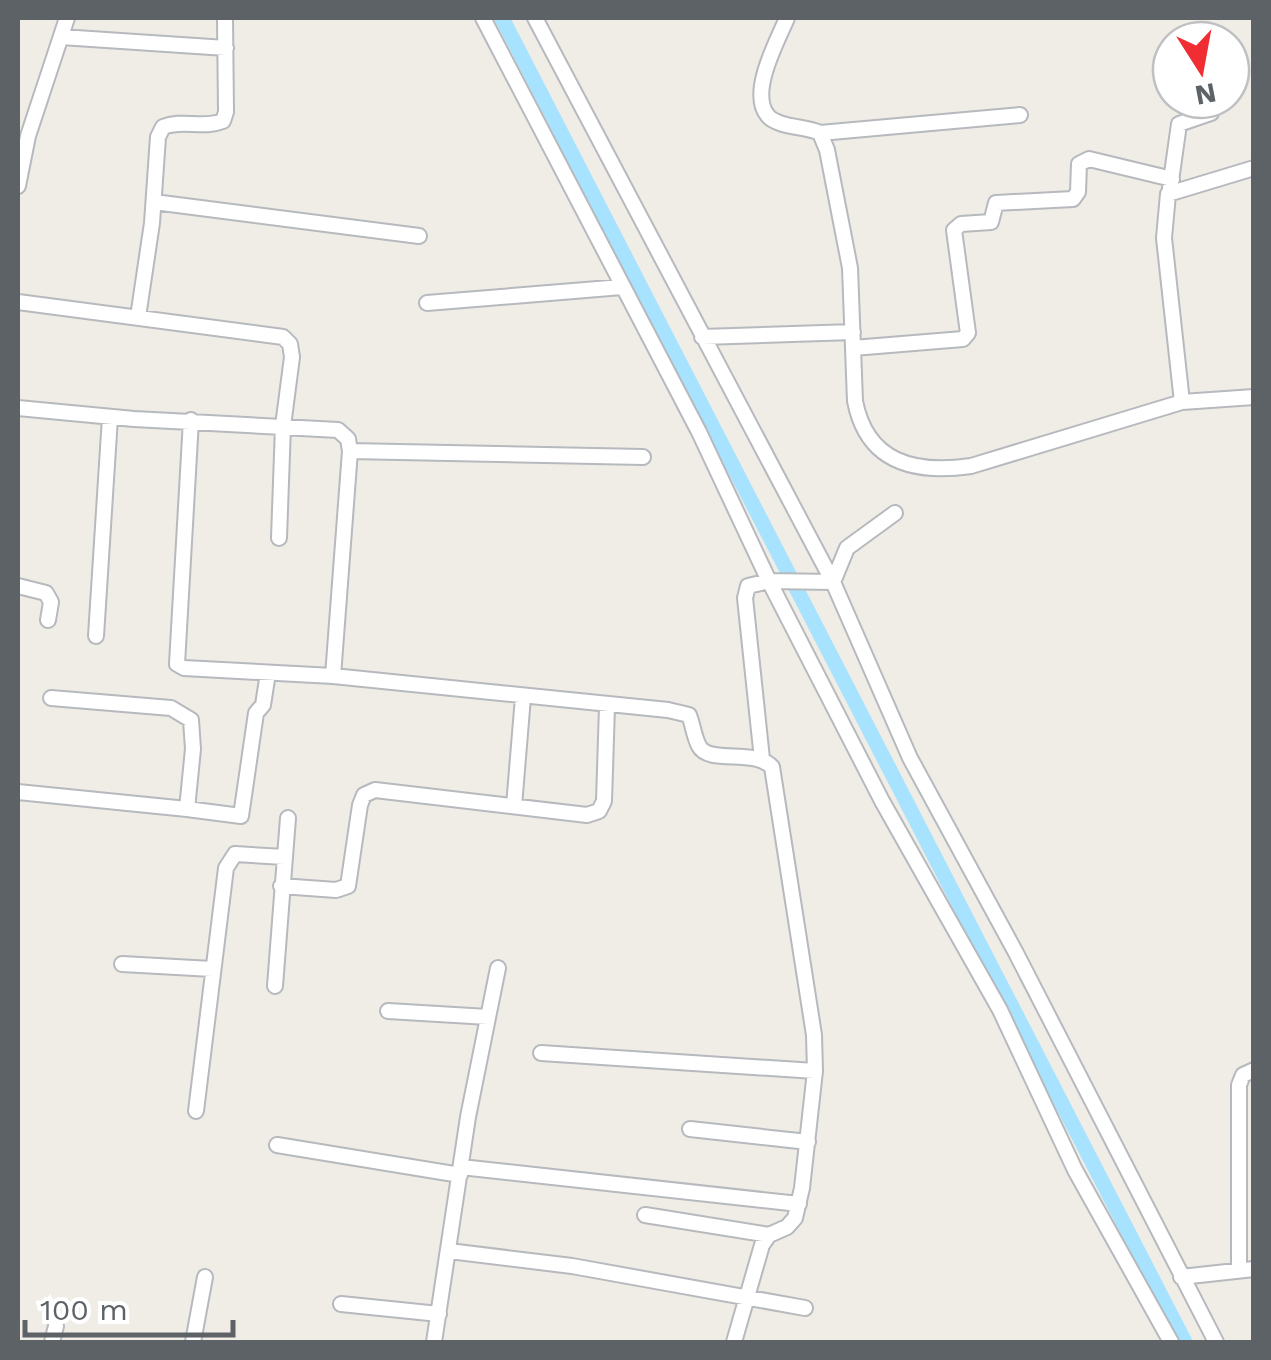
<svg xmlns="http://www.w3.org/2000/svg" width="1271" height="1360" viewBox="0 0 1271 1360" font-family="'Work Sans',sans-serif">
  <rect width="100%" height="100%" fill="#f0ede6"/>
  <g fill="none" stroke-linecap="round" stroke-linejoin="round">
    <path stroke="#a7e2ff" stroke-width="15" d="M 502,18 L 1185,1342"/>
    <g stroke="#b6b9bd" stroke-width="18">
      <path id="minor" d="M 483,18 L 699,432 L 769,581 L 882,801 L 1000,1010 L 1075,1170 L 1171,1342
        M 535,18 L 833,582 L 910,758 L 1016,953 L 1216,1342
        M 787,18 C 778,40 748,93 768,116 C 779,128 806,126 820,133 L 827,150 L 850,268 L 855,401 C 867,463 915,474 971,466 L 1182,402 L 1254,397
        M 61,37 L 226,48
        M 820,133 L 1020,115
        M 18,186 L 28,136 L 67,18
        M 1170,188 L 1179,124 L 1211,113 L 1215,100
        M 154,202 L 419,236
        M 18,302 L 283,337 L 290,344 L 292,357 L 283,426 L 279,538
        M 427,303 L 622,287
        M 138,317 L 152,223 L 158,137 L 163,127 C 182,119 203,129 223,121 L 226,112 L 225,18
        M 702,337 L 853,332
        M 853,348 L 963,339 L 968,333 L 954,230 L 961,224 L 991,222 L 996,203 L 1073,199 L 1078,192 L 1079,164 L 1089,159 L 1172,179
        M 1182,402 L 1164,238 L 1168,194 L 1254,168
        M 18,408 L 134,419 L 338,430 L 348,439 L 350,451 L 333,676
        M 191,420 L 177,664 L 184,668 L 333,676 L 668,710 L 689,715 C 693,725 694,737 699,746 C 709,765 754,748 772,767 L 814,1035 L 815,1071 L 802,1188 L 795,1218 L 787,1227 L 769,1235 L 762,1245 L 734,1342
        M 350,451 L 643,457
        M 18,586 L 46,593 L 51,602 L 48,620
        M 96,636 L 110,417
        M 51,698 L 171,708 L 191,720 L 193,749 L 187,809 L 241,816 L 256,713 L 263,705 L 268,673
        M 762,759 L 745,598 L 748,586 L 769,581 L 833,582 L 847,548 L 895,513
        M 18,792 L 187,809
        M 514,806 L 523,697
        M 281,886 L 336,890 L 348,886 L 360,805 L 364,795 L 375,790 L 587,815 L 599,811 L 604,801 L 607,706
        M 122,964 L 212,969
        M 275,986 L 288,818
        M 388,1011 L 488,1017
        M 541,1053 L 815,1071
        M 196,1111 L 226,868 L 235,854 L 284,857
        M 690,1129 L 808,1142
        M 277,1145 L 460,1175
        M 461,1167 L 799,1204
        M 645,1215 L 769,1235
        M 449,1251 L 572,1266 L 805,1308
        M 1239,1269 L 1239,1085 L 1243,1075 L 1254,1070
        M 1181,1277 L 1254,1269
        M 341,1304 L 439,1314
        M 52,1342 L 56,1326
        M 193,1342 L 205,1277
        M 434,1342 L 468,1117 L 498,968"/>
    </g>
    <use href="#minor" stroke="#fff" stroke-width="14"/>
  </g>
  <rect width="1271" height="1360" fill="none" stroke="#5d6267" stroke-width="40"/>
  <g transform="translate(1201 70) rotate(169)"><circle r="48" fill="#ffffff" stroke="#bec0c2" stroke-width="2.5"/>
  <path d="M0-8L18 38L0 25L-18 38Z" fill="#ef2d33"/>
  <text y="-15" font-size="28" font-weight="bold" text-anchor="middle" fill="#5d6267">N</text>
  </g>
  <path d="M25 1320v15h208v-15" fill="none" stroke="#5d6267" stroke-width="5"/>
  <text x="40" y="1320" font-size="30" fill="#5d6267" stroke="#ffffff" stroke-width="8" paint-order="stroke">100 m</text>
</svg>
